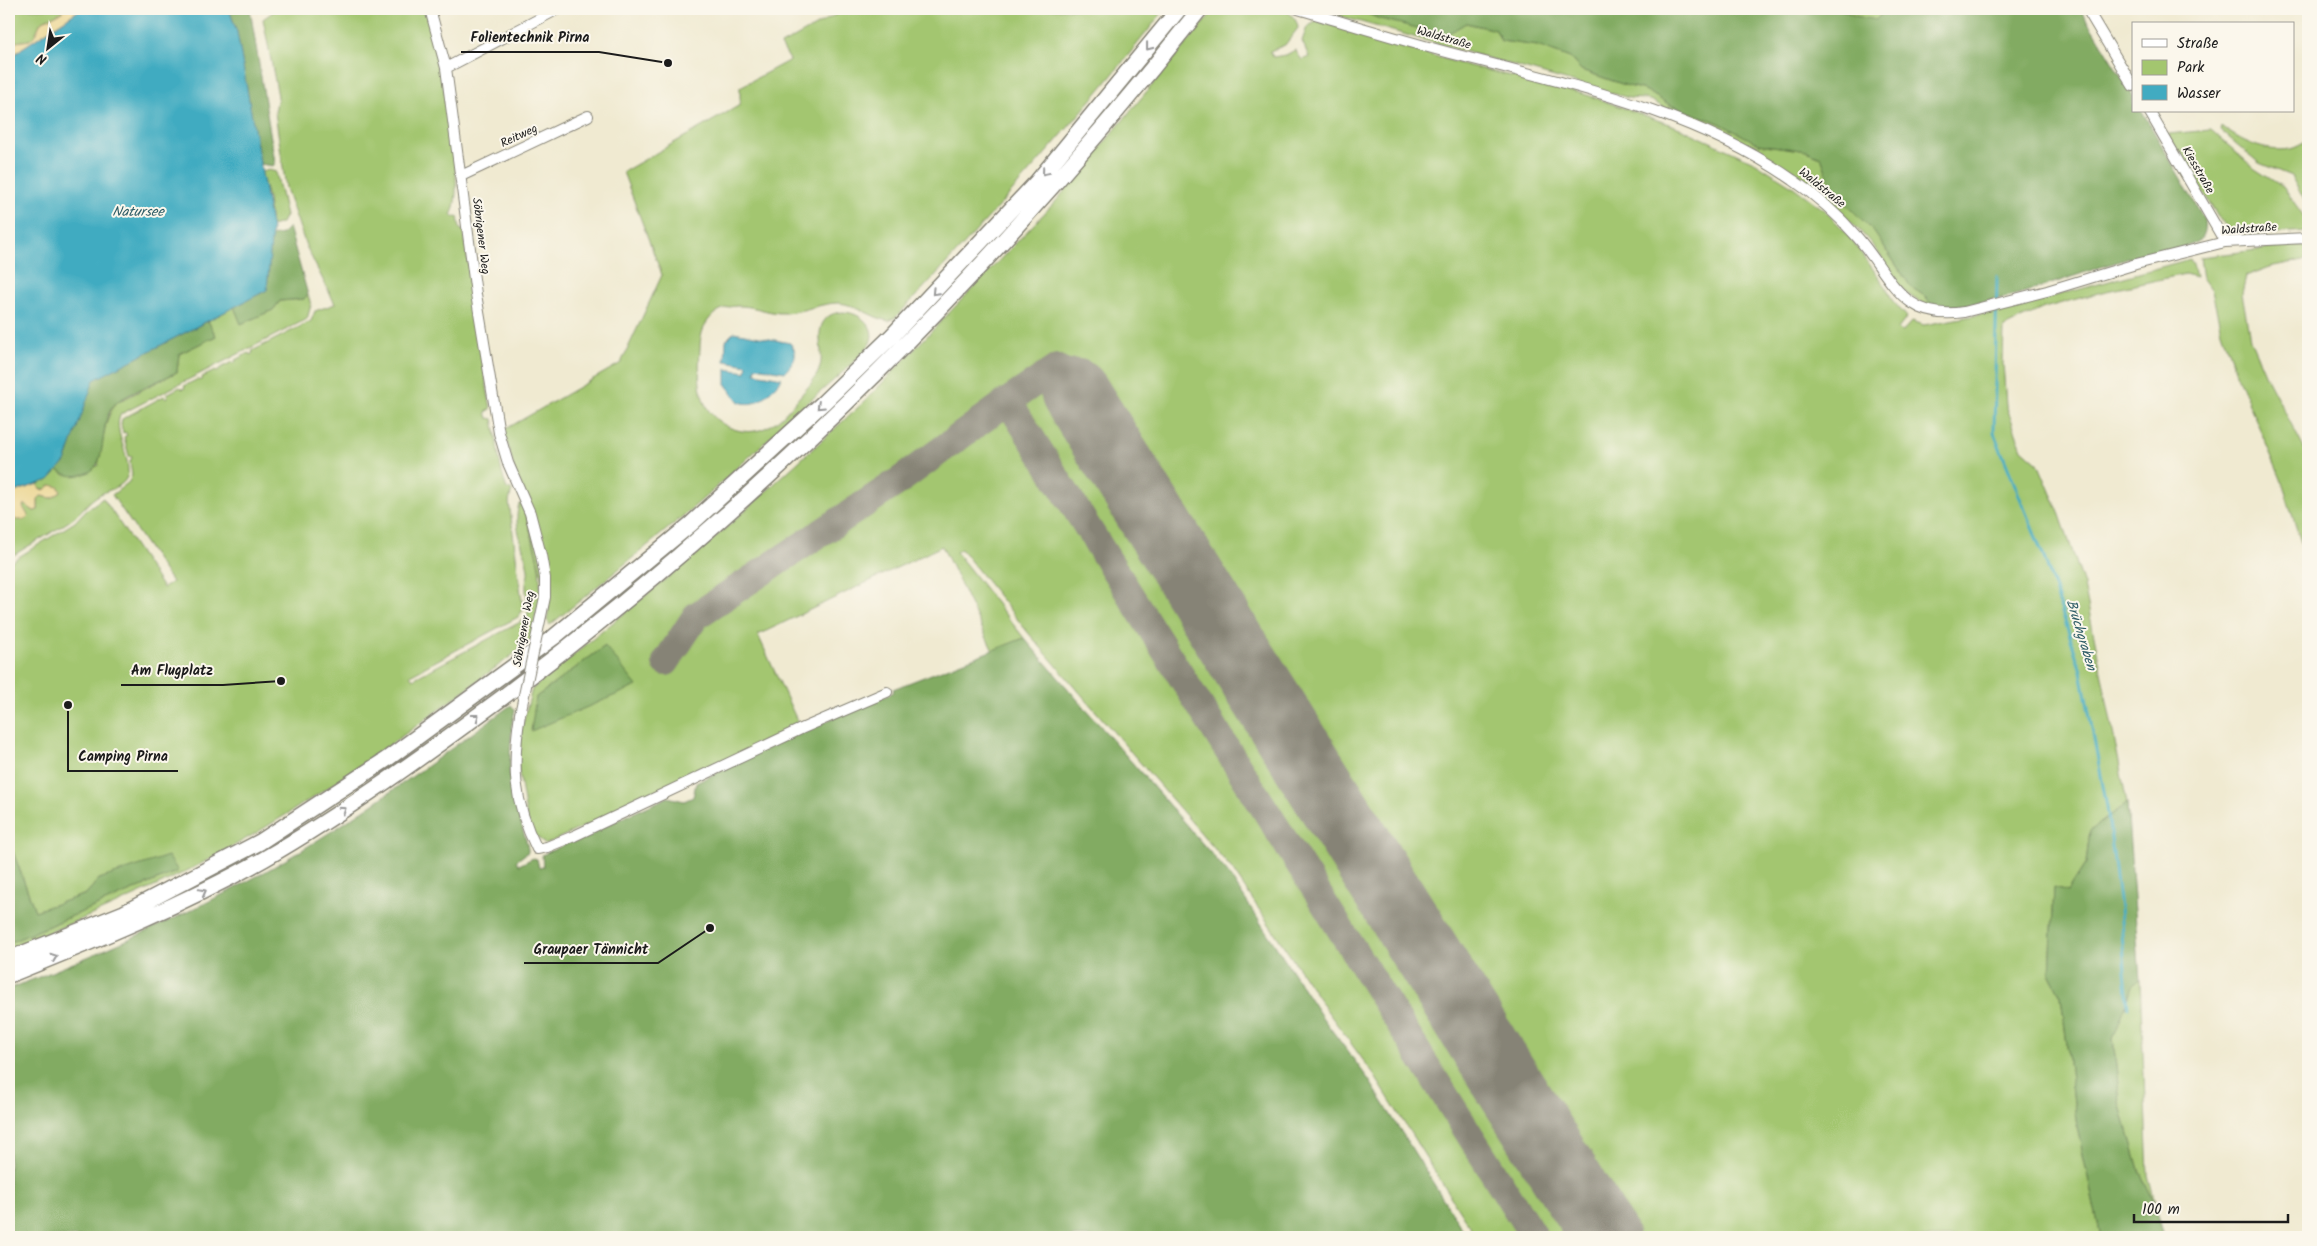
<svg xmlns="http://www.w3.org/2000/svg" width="2317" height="1246" viewBox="0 0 2317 1246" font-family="Kalam,sans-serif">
  <rect width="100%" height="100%" fill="#fbf7ec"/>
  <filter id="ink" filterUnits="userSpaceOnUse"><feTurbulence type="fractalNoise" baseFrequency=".02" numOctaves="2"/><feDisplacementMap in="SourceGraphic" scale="10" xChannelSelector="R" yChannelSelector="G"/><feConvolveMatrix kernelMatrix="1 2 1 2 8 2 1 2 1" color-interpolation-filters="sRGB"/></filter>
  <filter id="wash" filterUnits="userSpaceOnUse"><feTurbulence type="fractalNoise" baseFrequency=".0096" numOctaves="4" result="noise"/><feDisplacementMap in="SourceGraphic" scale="20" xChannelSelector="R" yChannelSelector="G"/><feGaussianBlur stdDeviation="1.12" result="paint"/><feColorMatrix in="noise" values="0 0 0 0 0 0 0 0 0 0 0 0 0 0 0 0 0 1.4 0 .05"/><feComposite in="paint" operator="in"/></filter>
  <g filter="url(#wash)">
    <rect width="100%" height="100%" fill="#f0ead1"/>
    <path fill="#a3c66f" stroke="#607146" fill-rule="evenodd" d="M 9,9 L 62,9 L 62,12 L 41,22 L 35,35 L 30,40 L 9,43 Z
      M 277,9 L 426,9 C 435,48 469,183 451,215 L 453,217 L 458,217 L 460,229 L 464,231 L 470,279 L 468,280 L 491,409 L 486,412 L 488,418 L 493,419 C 498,442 498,466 507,489 L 512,490 L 509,502 L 523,610 L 518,617 L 410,675 L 413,679 L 526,619 C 532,606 525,598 526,585 C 526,579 529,576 528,570 C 525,548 512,527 519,504 L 522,504 C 534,537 544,573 539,608 L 537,609 L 530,642 C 441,708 352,776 256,833 C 179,879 93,916 9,948 L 9,943 L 178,871 L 99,879 L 86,894 L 35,911 L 9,841 L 9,563 L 75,522 L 86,510 L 103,498 L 163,588 L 172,582 L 112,495 L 129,482 L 132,475 L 130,462 L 132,457 L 129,456 L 124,437 L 127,435 L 125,432 L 123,433 L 121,425 L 122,419 L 164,396 L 165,398 L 168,397 L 167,394 L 180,387 L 182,389 L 185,388 L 184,386 L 198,379 L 199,381 L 203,379 L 202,377 L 215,371 L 216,372 L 219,371 L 219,369 L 232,362 L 234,364 L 236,362 L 235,360 L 249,353 L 250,355 L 253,353 L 252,351 L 311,321 L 315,311 L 335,304 L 306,246 L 286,188 L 275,112 L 278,96 L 263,19 Z
      M 846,9 L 1165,9 C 1081,117 990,218 896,317 L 889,321 C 871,318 857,304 838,303 C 821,303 803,312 785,313 C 769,314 753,305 737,306 C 712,307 700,326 700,348 C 699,367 697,394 709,411 C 721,428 746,437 765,428 C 780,422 791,407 801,395 C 808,387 817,378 820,367 C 825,350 812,329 829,316 C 840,309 856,312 865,321 C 871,326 874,335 870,343 C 863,357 817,394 803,407 C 763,443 724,482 683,516 C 639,553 594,589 550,625 L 547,620 L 550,599 L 548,599 L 504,430 L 621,363 L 662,275 L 623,172 L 740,105 L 740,87 L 790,60 L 781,45 Z
      M 1215,9 C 1229,9 1274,5 1284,10 C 1292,14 1297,20 1298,28 L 1285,45 L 1270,51 L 1273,57 L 1286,55 L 1295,50 L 1302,60 L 1309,57 L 1302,41 L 1307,27 L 1317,21 L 1458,63 L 1587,95 L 1680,128 L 1756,163 L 1792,186 L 1823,209 L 1844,230 L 1887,288 L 1892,300 L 1907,317 L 1898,329 L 1902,332 L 1912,321 L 1924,325 L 2004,310 L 2190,259 L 2193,264 L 2196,277 L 2185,274 L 2102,292 L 2044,308 L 2004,327 L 2003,363 L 2006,405 L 2022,449 L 2038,463 L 2060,515 L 2084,585 L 2127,803 L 2090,831 L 2086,863 L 2068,891 L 2054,888 L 2050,975 L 2061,996 L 2077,1127 L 2101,1237 L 1476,1237 L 1374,1075 L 1328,1012 L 1232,869 L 1030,635 L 961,549 L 956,552 L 1024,638 L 993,651 L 942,546 L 758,635 L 800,727 L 546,844 L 534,835 L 527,819 L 518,767 L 522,727 L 532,689 L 706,546 L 864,402 L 1056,201 ZM 605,646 L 532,730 L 536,697 Z
      M 1315,9 L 1356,9 L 1380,19 L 1466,23 L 1496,30 L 1501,41 L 1538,46 L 1570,58 L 1581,70 L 1625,85 L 1645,90 L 1670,105 L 1720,123 L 1759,144 L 1807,151 L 1821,157 L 1833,191 L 1874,232 L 1911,287 L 1926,297 L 1931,306 C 1902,296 1899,285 1884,261 C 1875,247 1864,235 1852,223 C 1805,172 1741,142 1678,116 C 1668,112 1661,105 1652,101 C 1645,98 1637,99 1629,98 Z
      M 1840,9 L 1886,9 L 1876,20 L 1855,16 Z
      M 2221,126 C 2240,141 2265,153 2290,149 C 2296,148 2303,143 2308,141 L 2308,207 L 2291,176 L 2259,163 L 2220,130 Z
      M 2211,130 L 2255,169 L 2283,187 L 2308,222 L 2308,231 L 2245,235 L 2227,227 L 2218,217 L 2168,134 Z
      M 269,170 L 276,172 L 286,215 L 282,223 L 271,226 L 268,198 L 261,172 Z
      M 2297,245 L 2308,246 L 2308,259 L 2269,267 L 2246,276 L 2242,293 L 2250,339 L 2266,376 L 2308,456 L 2308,565 L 2281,479 L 2236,373 L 2221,331 L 2212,291 L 2203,279 L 2200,257 Z
      M 308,295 L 311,305 L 307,319 L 121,414 C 112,428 129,453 128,472 C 127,487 109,489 99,495 C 88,501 81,513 71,520 C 51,534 29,545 9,558 L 9,508 L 10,511 L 23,507 L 24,503 L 34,511 L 38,510 L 38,499 L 41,496 L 52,498 L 61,492 L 39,488 L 38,483 L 49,480 L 58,470 L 65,475 L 98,466 L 106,423 L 114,404 L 177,372 L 179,354 L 216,336 L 208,321 L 234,307 L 242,323 L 273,310 L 280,301 L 304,299 Z
      M 2140,979 L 2148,1175 L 2156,1207 L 2139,1170 L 2120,1102 L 2113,1038 L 2133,985 Z"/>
    <path fill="#82ab62" stroke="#4f643f" d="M 229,9 L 250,9 L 275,163 L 273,166 L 260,164 L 237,32 Z
      M 1356,9 L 1840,9 L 1855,16 L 1876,20 L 1886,9 L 2080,9 L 2133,96 L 2133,111 L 2142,111 L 2204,219 C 2205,229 2205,240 2193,244 C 2176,251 2155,251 2137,256 C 2070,274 2002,309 1931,306 L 1926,297 L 1911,287 L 1874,232 L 1833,191 L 1821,157 L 1807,151 L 1759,144 L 1719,123 L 1670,105 L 1645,90 L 1625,85 L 1581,70 L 1570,58 L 1538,46 L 1501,41 L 1496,30 L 1466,23 L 1446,35 L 1380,19 Z
      M 289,227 L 308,295 L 304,299 L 280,301 L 273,310 L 241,324 L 234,307 L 267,290 L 271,236 L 282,234 Z
      M 208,321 L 216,336 L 179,354 L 177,372 C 165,378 121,397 115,404 C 95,424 113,471 80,475 C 71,477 65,475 58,470 L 65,462 L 93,380 Z
      M 1024,638 L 1228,873 L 1322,1017 L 1369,1080 L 1467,1237 L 9,1237 L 9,989 C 98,954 186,916 270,869 C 355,820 433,762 511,705 L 515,710 L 511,728 L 512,728 C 510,752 508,776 513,799 C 516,811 529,844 528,852 L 516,861 L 519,865 L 533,858 L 537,859 L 539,868 L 543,867 L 542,855 L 668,797 L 684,801 L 693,797 L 696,783 L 803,731 L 894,692 L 893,689 Z
      M 605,646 L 637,686 L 531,731 L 536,697 Z
      M 2127,803 L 2140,979 L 2133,986 L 2113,1039 L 2120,1102 L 2139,1170 L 2156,1207 L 2164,1237 L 2101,1237 L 2077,1127 L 2061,996 L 2050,975 L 2054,887 L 2068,891 L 2086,863 L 2090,831 Z
      M 9,841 L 35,911 L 86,894 L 99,879 L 168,856 L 178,871 L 9,943 Z"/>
    <path fill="#eeda9e" stroke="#857b5d" d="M 62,9 L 81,9 L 21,49 L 9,60 L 9,43 L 30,40 L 35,35 L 41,22 L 62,12 Z
      M 38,483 L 39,488 L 44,490 L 51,485 L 59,487 L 61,492 L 52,498 L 41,496 L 38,499 L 38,510 L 34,511 L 24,504 L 23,507 L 29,517 L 24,520 L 15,520 L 9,508 L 9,494 Z"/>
    <path fill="#41abc1" stroke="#2e646e" d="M 81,9 L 229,9 L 237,32 L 272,230 L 267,290 L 94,380 L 65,462 L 49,480 L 9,494 L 9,60 L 21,49 Z
      M 734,332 L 790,343 C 800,355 794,362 785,372 L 756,367 L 755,373 L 782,378 C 770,392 759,409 739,402 L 726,385 L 726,369 L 746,372 L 747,365 L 725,361 L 726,340 Z"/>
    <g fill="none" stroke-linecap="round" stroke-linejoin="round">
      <path stroke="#41abc1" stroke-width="3" d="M 1997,276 L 1994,433 L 2047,565 L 2081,671 L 2107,807 L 2120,908 L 2128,1008"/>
      <path stroke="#868376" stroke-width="28" d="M 1075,393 L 1057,368 L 1008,401 L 1534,1237
        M 666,662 L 696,616 L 899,481 L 1008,401"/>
      <path stroke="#868376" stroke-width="69" d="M 1075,393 L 1604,1237"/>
    </g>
  </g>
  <g filter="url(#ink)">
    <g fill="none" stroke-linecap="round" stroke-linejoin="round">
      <g stroke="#868376" stroke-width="12">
        <path id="minor" d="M 430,9 L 446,68 L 476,294 L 499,433 L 508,463 L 530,513 L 541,555 L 545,578 L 545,597 L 541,616
          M 1298,9 C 1353,25 1407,42 1462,56 C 1575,86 1696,112 1793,180 C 1817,196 1839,216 1858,238 C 1891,276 1902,322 1964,312 L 2047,291 L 2136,264 L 2225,242 L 2308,238
          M 2087,9 L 2133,86
          M 446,68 L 558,9
          M 2149,111 L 2225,242
          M 461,176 L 588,116
          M 520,714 C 512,765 513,802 537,849 L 547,847 L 574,836 L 801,729 L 887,692"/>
      </g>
      <g stroke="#868376" stroke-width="18">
        <path id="highway" d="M 9,959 L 124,913 L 260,842 L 387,759 L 554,637 L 691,524 L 823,403 L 892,336 L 1036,183 L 1179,9
          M 9,975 C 96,940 182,905 264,859 C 347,811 426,754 503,697 C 766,500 997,266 1200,9"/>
      </g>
      <use href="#minor" stroke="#fff" stroke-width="10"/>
      <use href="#highway" stroke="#fff" stroke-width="15"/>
      <g stroke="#868376" stroke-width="12" stroke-linecap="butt">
        <path id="minor-bridge" d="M 520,714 L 541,616"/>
      </g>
      <use href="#minor-bridge" stroke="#fff" stroke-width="10"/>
    </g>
    <defs><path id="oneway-chevron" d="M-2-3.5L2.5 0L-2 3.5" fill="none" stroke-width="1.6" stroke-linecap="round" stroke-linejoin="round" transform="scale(1.25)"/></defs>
    <g stroke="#999">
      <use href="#oneway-chevron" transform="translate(1149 47) rotate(128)"/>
      <use href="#oneway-chevron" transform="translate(1045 172) rotate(130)"/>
      <use href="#oneway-chevron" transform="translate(935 292) rotate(134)"/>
      <use href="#oneway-chevron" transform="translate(820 406) rotate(137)"/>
      <use href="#oneway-chevron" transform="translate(476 717) rotate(-37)"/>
      <use href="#oneway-chevron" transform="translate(343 810) rotate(-34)"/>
      <use href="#oneway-chevron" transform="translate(203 892) rotate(-28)"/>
      <use href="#oneway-chevron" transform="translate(54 957) rotate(-21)"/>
    </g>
  </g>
  <g text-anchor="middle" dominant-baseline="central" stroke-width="4" stroke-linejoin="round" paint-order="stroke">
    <g font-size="12" fill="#1c1c1c" stroke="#fbf7ec">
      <text transform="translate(1444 38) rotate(16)">Waldstraße</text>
      <text transform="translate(519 136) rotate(-25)">Reitweg</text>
      <text transform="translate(2198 170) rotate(60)">Kiesstraße</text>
      <text transform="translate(1822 188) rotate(39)">Waldstraße</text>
      <text transform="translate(2249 229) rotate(-4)">Waldstraße</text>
      <text transform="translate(481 236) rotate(83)">Söbrigener Weg</text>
      <text transform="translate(524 629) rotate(-80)">Söbrigener Weg</text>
    </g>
    <g font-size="14" font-style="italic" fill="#2d5c66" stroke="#fbf7ec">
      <text x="138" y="212">Natursee</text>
      <text transform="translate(2081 635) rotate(73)">Brüchgraben</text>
    </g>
  </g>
  <path fill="none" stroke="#1c1c1c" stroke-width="2" d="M668 63L599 52H461M281 681L223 685H121M68 705L68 771H178M710 928L658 963H524"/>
  <g fill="#1c1c1c" stroke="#fbf7ec" stroke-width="2">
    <circle cx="668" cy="63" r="5"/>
    <circle cx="281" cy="681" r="5"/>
    <circle cx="68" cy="705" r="5"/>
    <circle cx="710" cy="928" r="5"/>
  </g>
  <g font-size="14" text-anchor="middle" font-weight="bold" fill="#1c1c1c" stroke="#fbf7ec" stroke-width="4" stroke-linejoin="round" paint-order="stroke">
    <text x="530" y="42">Folientechnik Pirna</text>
    <text x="172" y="675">Am Flugplatz</text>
    <text x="123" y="761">Camping Pirna</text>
    <text x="591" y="954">Graupaer Tännicht</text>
  </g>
  <rect width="2317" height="1246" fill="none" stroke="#fbf7ec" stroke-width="30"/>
  <rect x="2132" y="22" width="162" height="90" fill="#fbf7ec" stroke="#a29f99"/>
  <rect x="2142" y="39" width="25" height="8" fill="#ffffff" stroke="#a29f99"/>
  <text x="2177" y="48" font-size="15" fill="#1c1c1c">Straße</text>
  <rect x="2142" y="60" width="25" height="15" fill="#a3c66f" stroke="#a29f99"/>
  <text x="2177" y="72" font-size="15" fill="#1c1c1c">Park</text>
  <rect x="2142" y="85" width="25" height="15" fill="#41abc1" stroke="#a29f99"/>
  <text x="2177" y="98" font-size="15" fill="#1c1c1c">Wasser</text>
  <g transform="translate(48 48) rotate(210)" stroke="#fbf7ec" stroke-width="4" paint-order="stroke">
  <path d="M0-4L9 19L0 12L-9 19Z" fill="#1c1c1c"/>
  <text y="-8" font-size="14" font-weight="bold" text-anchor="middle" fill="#1c1c1c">N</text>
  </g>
  <path d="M2134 1214v8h154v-8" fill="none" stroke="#1c1c1c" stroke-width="2.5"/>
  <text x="2142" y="1214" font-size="15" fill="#1c1c1c" stroke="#fbf7ec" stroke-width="4" paint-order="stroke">100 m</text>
</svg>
